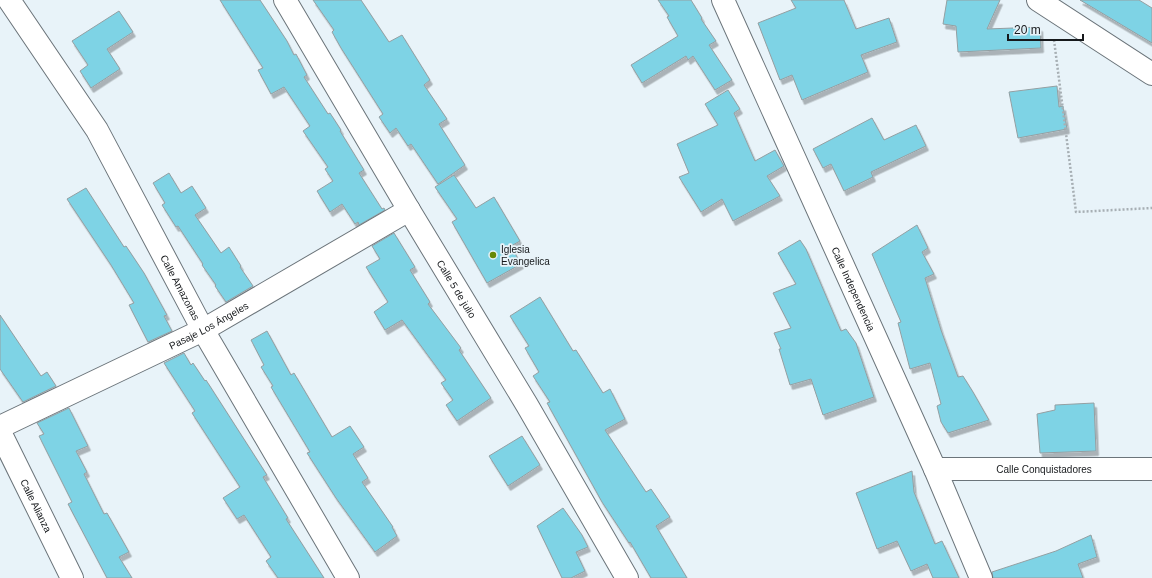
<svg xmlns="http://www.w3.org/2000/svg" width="1152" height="578" viewBox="0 0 1152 578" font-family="Arial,sans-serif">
  <defs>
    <filter id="shadow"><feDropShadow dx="2.5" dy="4.5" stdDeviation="0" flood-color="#0004"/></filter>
  </defs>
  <rect width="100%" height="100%" fill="#e8f3f9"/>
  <path fill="#7ed3e5" stroke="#949fa2" filter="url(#shadow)" d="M 220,0 L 260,0 L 287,41 L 294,55 L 296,54 L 307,75 L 304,77 L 328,114 L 330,113 L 341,130 L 340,131 L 364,170 L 359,173 L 382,209 L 384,208 L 385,210 L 359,225 L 358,222 L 355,224 L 342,204 L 330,212 L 317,191 L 333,181 L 325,169 L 328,167 L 303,131 L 310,126 L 284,87 L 271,94 L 258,70 L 263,68 Z
    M 313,0 L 361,0 L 389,42 L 402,35 L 430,80 L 424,85 L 447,119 L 439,124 L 465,165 L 438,184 L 411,144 L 408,146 L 396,128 L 390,133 L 379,117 L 383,114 L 341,48 L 332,32 L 334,30 Z
    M 658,0 L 691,0 L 702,18 L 701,19 L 716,41 L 709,45 L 732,80 L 715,90 L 693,56 L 688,60 L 686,56 L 642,83 L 631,65 L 678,36 L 667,17 L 669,16 Z
    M 791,0 L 844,0 L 856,29 L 889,18 L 897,42 L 861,55 L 868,72 L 802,100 L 792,75 L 780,80 L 758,23 L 796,8 Z
    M 947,0 L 1000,0 L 987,29 L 1040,27 L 1041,48 L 958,52 L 956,26 L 943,24 Z
    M 1080,0 L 1139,0 L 1152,8 L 1152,43 Z
    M 119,11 L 133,32 L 107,49 L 120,69 L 91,88 L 80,71 L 88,65 L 72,41 Z
    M 1057,86 L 1059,107 L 1063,106 L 1067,129 L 1018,138 L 1009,92 Z
    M 728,90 L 740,109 L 734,113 L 755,161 L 775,150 L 784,166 L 767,176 L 780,196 L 733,221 L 722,199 L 701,212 L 679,177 L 689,173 L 677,144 L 718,125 L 705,104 Z
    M 872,118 L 884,140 L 916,125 L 926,146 L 871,172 L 873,177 L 844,191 L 831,164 L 823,168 L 813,149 Z
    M 169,173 L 181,193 L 192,186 L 206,208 L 195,215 L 221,253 L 229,247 L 241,266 L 240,267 L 253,286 L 226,302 L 215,286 L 216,285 L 202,265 L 203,264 L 178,226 L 176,227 L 162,205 L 165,203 L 153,183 Z
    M 454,175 L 476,208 L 494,197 L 520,241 L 511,246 L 521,264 L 487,283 L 452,222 L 457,219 L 435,187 Z
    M 86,188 L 124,247 L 126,246 L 144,273 L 167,315 L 164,316 L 172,331 L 148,342 L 129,305 L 134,303 L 111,265 L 67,199 Z
    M 917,225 L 928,248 L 922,252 L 934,274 L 925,278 L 941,330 L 958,377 L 963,376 L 973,392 L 989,420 L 948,433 L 941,422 L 937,406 L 941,404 L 930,363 L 910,369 L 898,323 L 901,322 L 872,254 Z
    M 394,233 L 415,267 L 410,270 L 430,302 L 428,304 L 461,348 L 459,350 L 491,398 L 457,421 L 446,405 L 453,400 L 441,383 L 446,380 L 402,320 L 385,330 L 374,312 L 388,302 L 366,267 L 380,259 L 372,246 Z
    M 800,240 L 806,249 L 841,331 L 846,329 L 856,343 L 874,397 L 823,415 L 811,379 L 790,385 L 779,349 L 781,349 L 774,333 L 791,328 L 773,293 L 796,284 L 778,253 Z
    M 540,297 L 573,351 L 576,350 L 603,393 L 610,389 L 625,419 L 605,430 L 646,492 L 651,489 L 670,517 L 656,526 L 687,578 L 651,578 L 630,542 L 629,543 L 602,502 L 547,403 L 550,402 L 533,376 L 539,372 L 525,348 L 529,346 L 510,316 Z
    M 0,315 L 41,376 L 47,372 L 56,386 L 23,402 L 0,369 Z
    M 267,331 L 291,375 L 294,373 L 332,437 L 350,426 L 364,447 L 353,454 L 368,478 L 362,482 L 393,527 L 392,527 L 397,536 L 375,552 L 336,498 L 307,453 L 310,452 L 271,387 L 273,386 L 261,367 L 264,365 L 251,340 Z
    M 184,353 L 191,365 L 193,363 L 205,381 L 206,380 L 267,475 L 263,477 L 288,518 L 286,519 L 324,578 L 278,578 L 266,561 L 271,557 L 244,515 L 237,519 L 223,498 L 240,487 L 192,413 L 195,411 L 164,363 Z
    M 1094,403 L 1096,451 L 1040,453 L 1037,414 L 1055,410 L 1055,405 Z
    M 69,408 L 88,446 L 76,451 L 87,472 L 84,474 L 104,514 L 107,513 L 129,552 L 119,557 L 132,578 L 107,578 L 68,504 L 72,502 L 39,436 L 44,434 L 37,423 Z
    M 522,436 L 540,465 L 508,486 L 489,456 Z
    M 912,471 L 914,492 L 935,544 L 942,541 L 959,578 L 933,578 L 927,564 L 911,571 L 897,541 L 877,549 L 856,493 Z
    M 563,508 L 582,535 L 588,547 L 576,552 L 585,571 L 571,578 L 562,578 L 537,526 Z
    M 1091,535 L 1097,557 L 1078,564 L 1083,578 L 993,578 L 992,572 L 1056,551 Z"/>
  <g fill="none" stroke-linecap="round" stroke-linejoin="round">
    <g stroke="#6b747a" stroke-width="24">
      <g id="minor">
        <path id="s1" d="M 9,0 L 97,130 L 203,330 L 348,578"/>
        <path id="s2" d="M 285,0 L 409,210 L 527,405 L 627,578"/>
        <path id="s3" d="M 723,0 L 935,469 L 981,578"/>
        <path d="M 1038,0 L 1152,74"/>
        <path id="s4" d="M 0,427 L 203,330 L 409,210"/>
        <path id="s5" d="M 0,432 L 72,578"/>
        <path id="s6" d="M 935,469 L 1152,469"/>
      </g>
    </g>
    <path stroke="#a7afb4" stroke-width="2.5" stroke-dasharray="2 2" stroke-linecap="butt" d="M 1054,40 L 1076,212 L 1152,208"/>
    <use href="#minor" stroke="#fff" stroke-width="22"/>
  </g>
  <circle fill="#678807" stroke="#e8f3f9" stroke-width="1.5" cx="493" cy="255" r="4"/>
  <g text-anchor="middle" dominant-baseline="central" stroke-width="3.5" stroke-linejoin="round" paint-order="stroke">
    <g font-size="10" fill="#16191c" stroke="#e8f3f9" text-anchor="start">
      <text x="501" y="249">Iglesia<tspan x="501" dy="12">Evangelica</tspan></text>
    </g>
    <g font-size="10" fill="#16191c" stroke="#e8f3f9">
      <text stroke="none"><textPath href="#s1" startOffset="335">Calle Amazonas</textPath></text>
      <text stroke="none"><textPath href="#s3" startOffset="317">Calle Independencia</textPath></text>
      <text stroke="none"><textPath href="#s2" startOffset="336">Calle 5 de julio</textPath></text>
      <text stroke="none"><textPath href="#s4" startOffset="232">Pasaje Los Ángeles</textPath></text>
      <text stroke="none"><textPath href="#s6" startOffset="109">Calle Conquistadores</textPath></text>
      <text stroke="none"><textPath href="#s5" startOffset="82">Calle Alianza</textPath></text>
    </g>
  </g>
  <path d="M1008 34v6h75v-6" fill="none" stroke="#16191c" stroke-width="2"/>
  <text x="1014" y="34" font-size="12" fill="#16191c" stroke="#e8f3f9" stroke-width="3" paint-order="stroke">20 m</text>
</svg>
